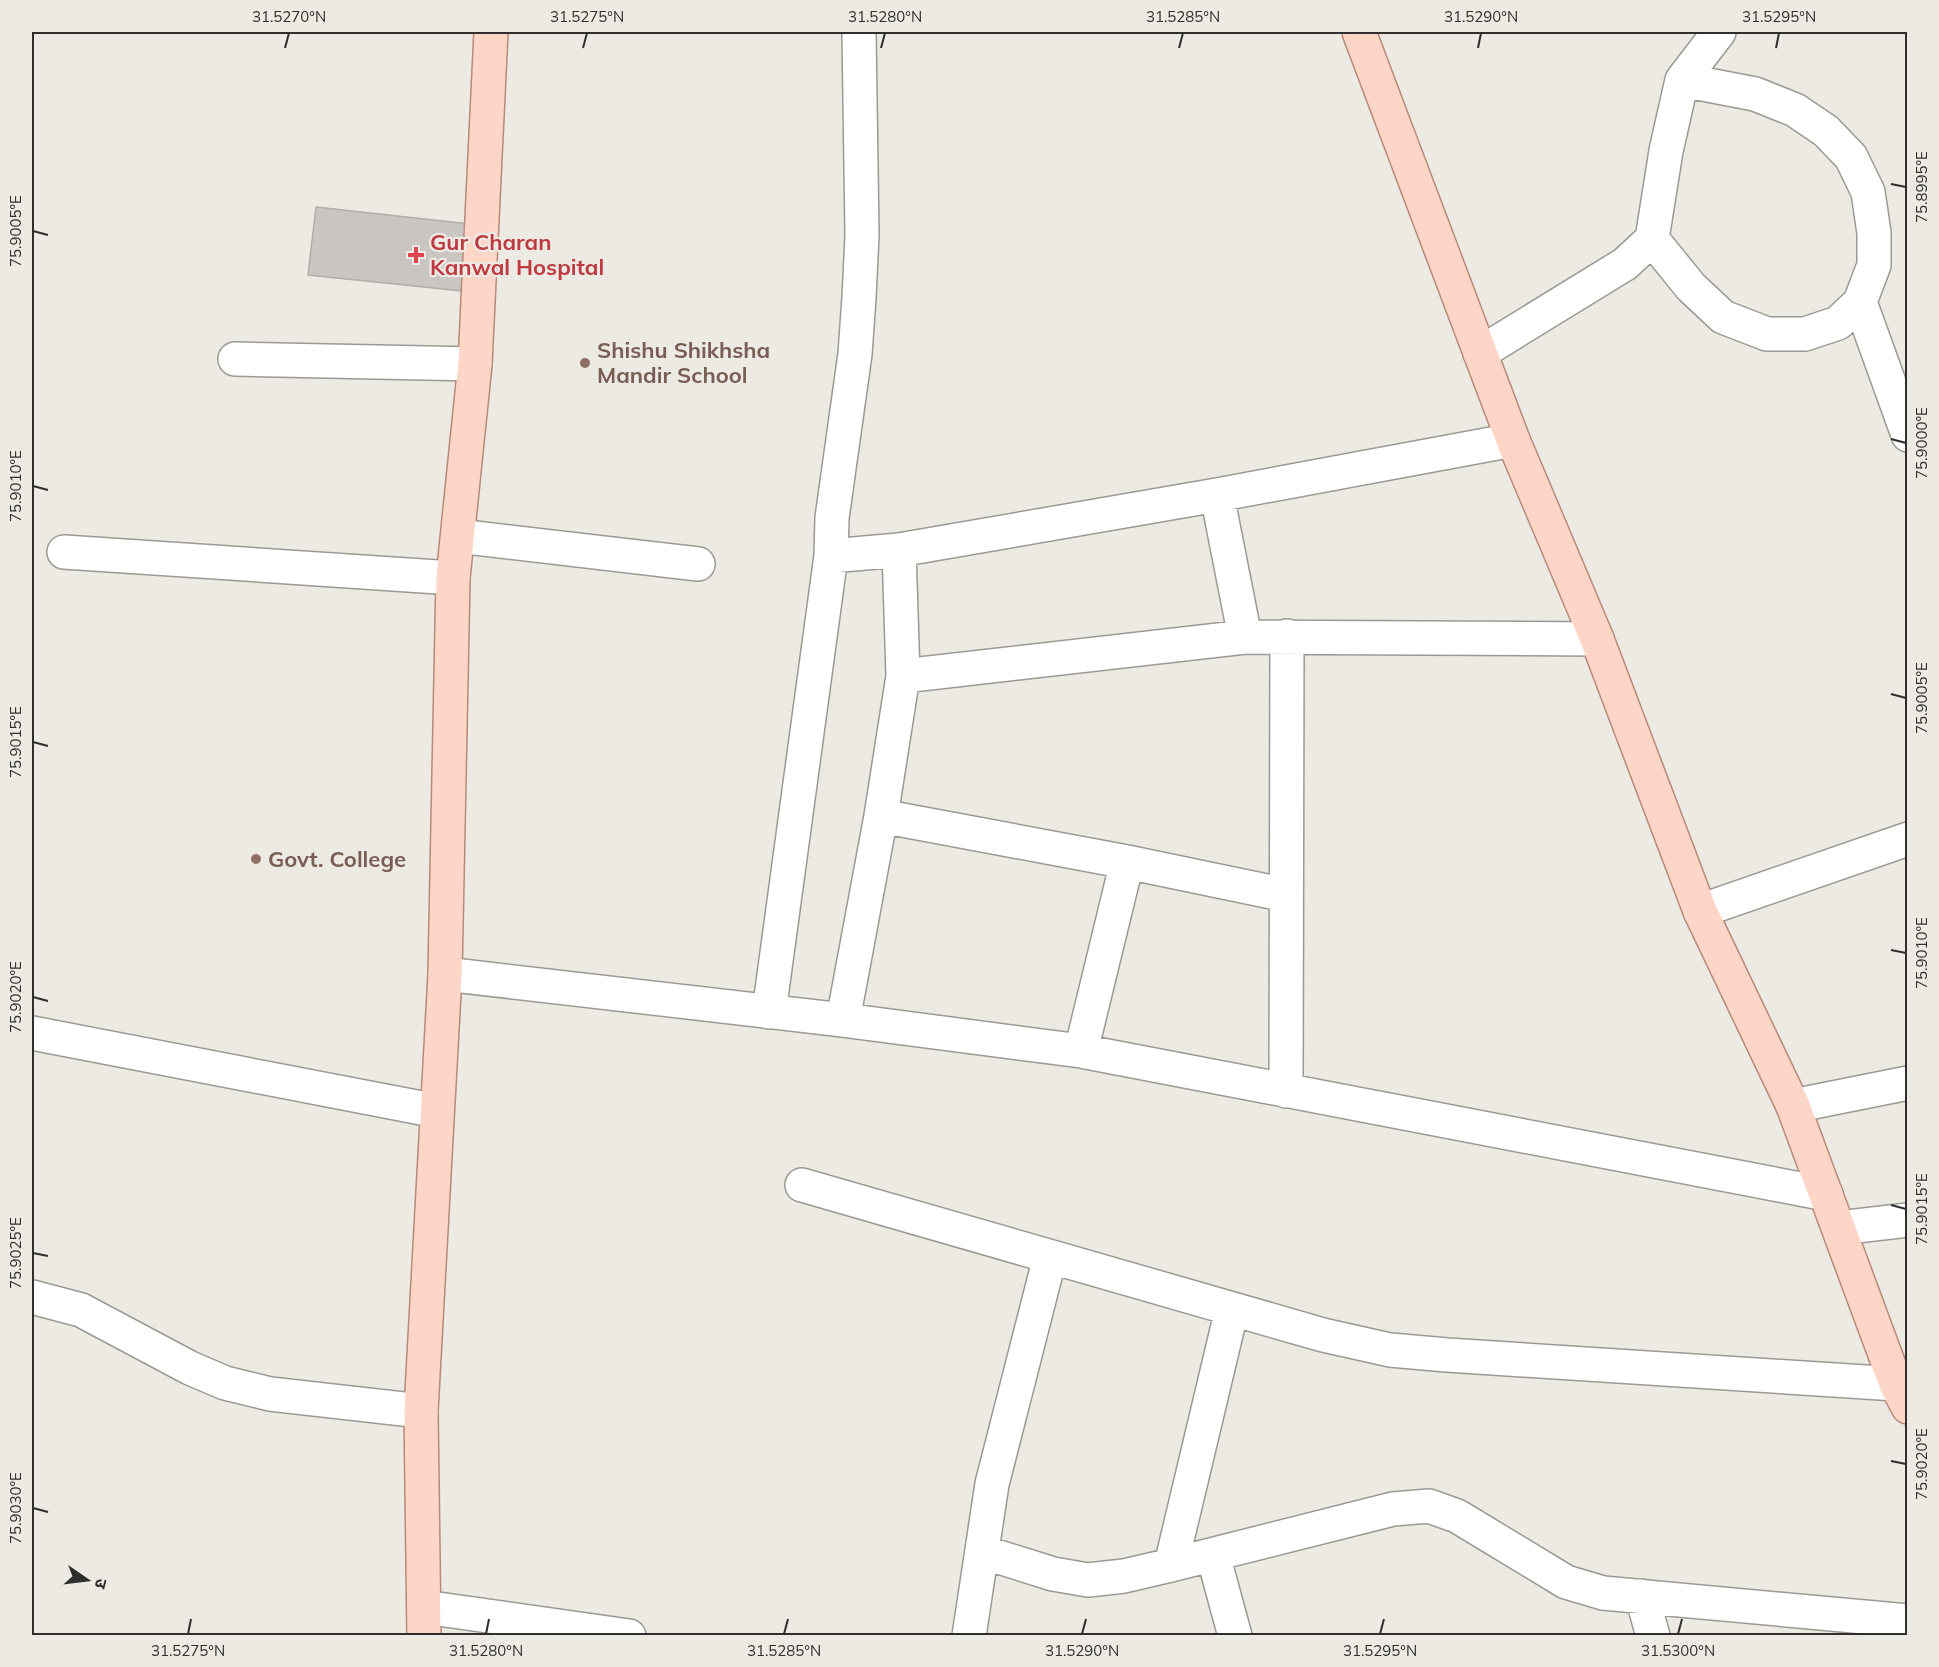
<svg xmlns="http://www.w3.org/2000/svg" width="1939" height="1667" viewBox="0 0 1939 1667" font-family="Mulish,'Noto Sans Devanagari',sans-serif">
  <rect width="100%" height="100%" fill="#edeae4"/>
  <path fill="#c9c6c1" stroke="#b0aea9" stroke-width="1.5" d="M 316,207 L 469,224 L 462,291 L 308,275 Z"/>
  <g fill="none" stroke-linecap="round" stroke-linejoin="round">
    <g stroke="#9b9994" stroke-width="36">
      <path id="minor" d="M 859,32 L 862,235 L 859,298 L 855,354 L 832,518 L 831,556 L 899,550 L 1217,495 L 1513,440
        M 1652,239 L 1691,287 L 1723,317 L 1767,334 L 1805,334 L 1838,323 L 1860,302 L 1874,265 L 1874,233 L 1868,192 L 1851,157 L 1826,131 L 1795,110 L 1755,94 L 1682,80
        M 1860,302 L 1908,435
        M 1480,353 L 1625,264 L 1652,239 L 1666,151 L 1682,80 L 1719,32
        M 235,359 L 475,364
        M 1217,495 L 1245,637
        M 458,536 L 698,564
        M 64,552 L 453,578
        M 903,676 L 1245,637 L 1597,639
        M 881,816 L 1127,862 L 1286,895
        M 1700,911 L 1908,839
        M 445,974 L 843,1020 L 1081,1051 L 1826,1194
        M 769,1012 L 831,556
        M 843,1020 L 881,816 L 903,676 L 899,550
        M 32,1033 L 437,1111
        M 1081,1051 L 1127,862
        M 1286,1091 L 1287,636
        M 1793,1106 L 1908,1083
        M 802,1185 L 1323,1335 L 1390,1350 L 1447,1355 L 1896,1384
        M 1839,1228 L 1908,1220
        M 32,1297 L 81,1310 L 190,1368 L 225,1383 L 270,1394 L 421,1411
        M 983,1552 L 1053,1574 L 1088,1580 L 1124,1576 L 1171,1565 L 1393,1509 L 1429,1506 L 1457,1516 L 1566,1582 L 1603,1593 L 1908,1621
        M 1213,1555 L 1235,1636
        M 1171,1565 L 1232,1309
        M 1642,1596 L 1653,1636
        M 424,1607 L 629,1636
        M 969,1636 L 992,1484 L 1050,1257"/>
    </g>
    <g stroke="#b68a79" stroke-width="36">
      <path id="major" d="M 1359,32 L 1513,440 L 1597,639 L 1700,911 L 1793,1106 L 1896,1384 L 1908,1407
        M 424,1636 L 421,1411 L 445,974 L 453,578 L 475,364 L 491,32"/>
    </g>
    <use href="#minor" stroke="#fff" stroke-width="33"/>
    <use href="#major" stroke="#fed6c8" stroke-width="33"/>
  </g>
  <path fill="none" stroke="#2f2e2c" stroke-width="2" d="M 285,48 L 289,33M 583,48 L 587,33M 881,48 L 885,33M 1179,48 L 1183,33M 1478,48 L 1481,33M 1776,48 L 1779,33M 1891,184 L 1906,187M 33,231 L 48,235M 1891,439 L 1906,443M 33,486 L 48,490M 1891,694 L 1906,698M 33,742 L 48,746M 1891,950 L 1906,953M 33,997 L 48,1001M 1891,1205 L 1906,1209M 33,1253 L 48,1256M 1891,1461 L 1906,1464M 33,1508 L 48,1512M 188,1634 L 191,1619M 486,1634 L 489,1619M 784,1634 L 788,1619M 1082,1634 L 1086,1619M 1380,1634 L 1384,1619M 1678,1634 L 1682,1619"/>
  <path fill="#e0444e" stroke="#edeae4" stroke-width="2" d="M413 246h6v6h6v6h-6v6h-6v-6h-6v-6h6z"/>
  <g fill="#8d6e63" stroke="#edeae4" stroke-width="2">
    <circle cx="585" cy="363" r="6"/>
    <circle cx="256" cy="859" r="6"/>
  </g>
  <g text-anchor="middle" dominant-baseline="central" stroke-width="4.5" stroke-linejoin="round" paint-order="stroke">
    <g font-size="22" font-weight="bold" fill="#be3a42" stroke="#edeae4" text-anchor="start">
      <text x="430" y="242">Gur Charan<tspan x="430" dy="25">Kanwal Hospital</tspan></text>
    </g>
    <g font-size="22" font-weight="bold" fill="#785e54" stroke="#edeae4" text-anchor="start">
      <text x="597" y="350">Shishu Shikhsha<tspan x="597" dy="25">Mandir School</tspan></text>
      <text x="268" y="859">Govt. College</text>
    </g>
  </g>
  <rect width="1939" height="1667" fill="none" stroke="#edeae4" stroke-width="66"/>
  <g transform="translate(87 1580) rotate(104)" stroke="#edeae4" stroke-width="4.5" paint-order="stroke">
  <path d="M0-4.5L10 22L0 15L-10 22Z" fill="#2f2e2c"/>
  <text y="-9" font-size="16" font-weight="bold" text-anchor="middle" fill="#2f2e2c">उ</text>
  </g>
  <rect x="33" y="33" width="1873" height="1601" fill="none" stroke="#2f2e2c" stroke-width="2"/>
  <g font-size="15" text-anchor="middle" fill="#2f2e2c">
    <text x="289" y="22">31.5270°N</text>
    <text x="587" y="22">31.5275°N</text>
    <text x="885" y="22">31.5280°N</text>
    <text x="1183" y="22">31.5285°N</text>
    <text x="1481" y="22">31.5290°N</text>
    <text x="1779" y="22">31.5295°N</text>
    <text transform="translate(1922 187) rotate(-90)" y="5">75.8995°E</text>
    <text transform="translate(16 231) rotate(-90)" y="5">75.9005°E</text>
    <text transform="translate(1922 443) rotate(-90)" y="5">75.9000°E</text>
    <text transform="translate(16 486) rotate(-90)" y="5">75.9010°E</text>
    <text transform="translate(1922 698) rotate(-90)" y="5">75.9005°E</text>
    <text transform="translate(16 742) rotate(-90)" y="5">75.9015°E</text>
    <text transform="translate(1922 953) rotate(-90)" y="5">75.9010°E</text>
    <text transform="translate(16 997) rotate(-90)" y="5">75.9020°E</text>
    <text transform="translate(1922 1209) rotate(-90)" y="5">75.9015°E</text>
    <text transform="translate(16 1253) rotate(-90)" y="5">75.9025°E</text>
    <text transform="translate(1922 1464) rotate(-90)" y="5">75.9020°E</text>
    <text transform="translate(16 1508) rotate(-90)" y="5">75.9030°E</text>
    <text x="188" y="1656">31.5275°N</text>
    <text x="486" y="1656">31.5280°N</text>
    <text x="784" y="1656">31.5285°N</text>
    <text x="1082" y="1656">31.5290°N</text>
    <text x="1380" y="1656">31.5295°N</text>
    <text x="1678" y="1656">31.5300°N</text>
  </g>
</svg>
